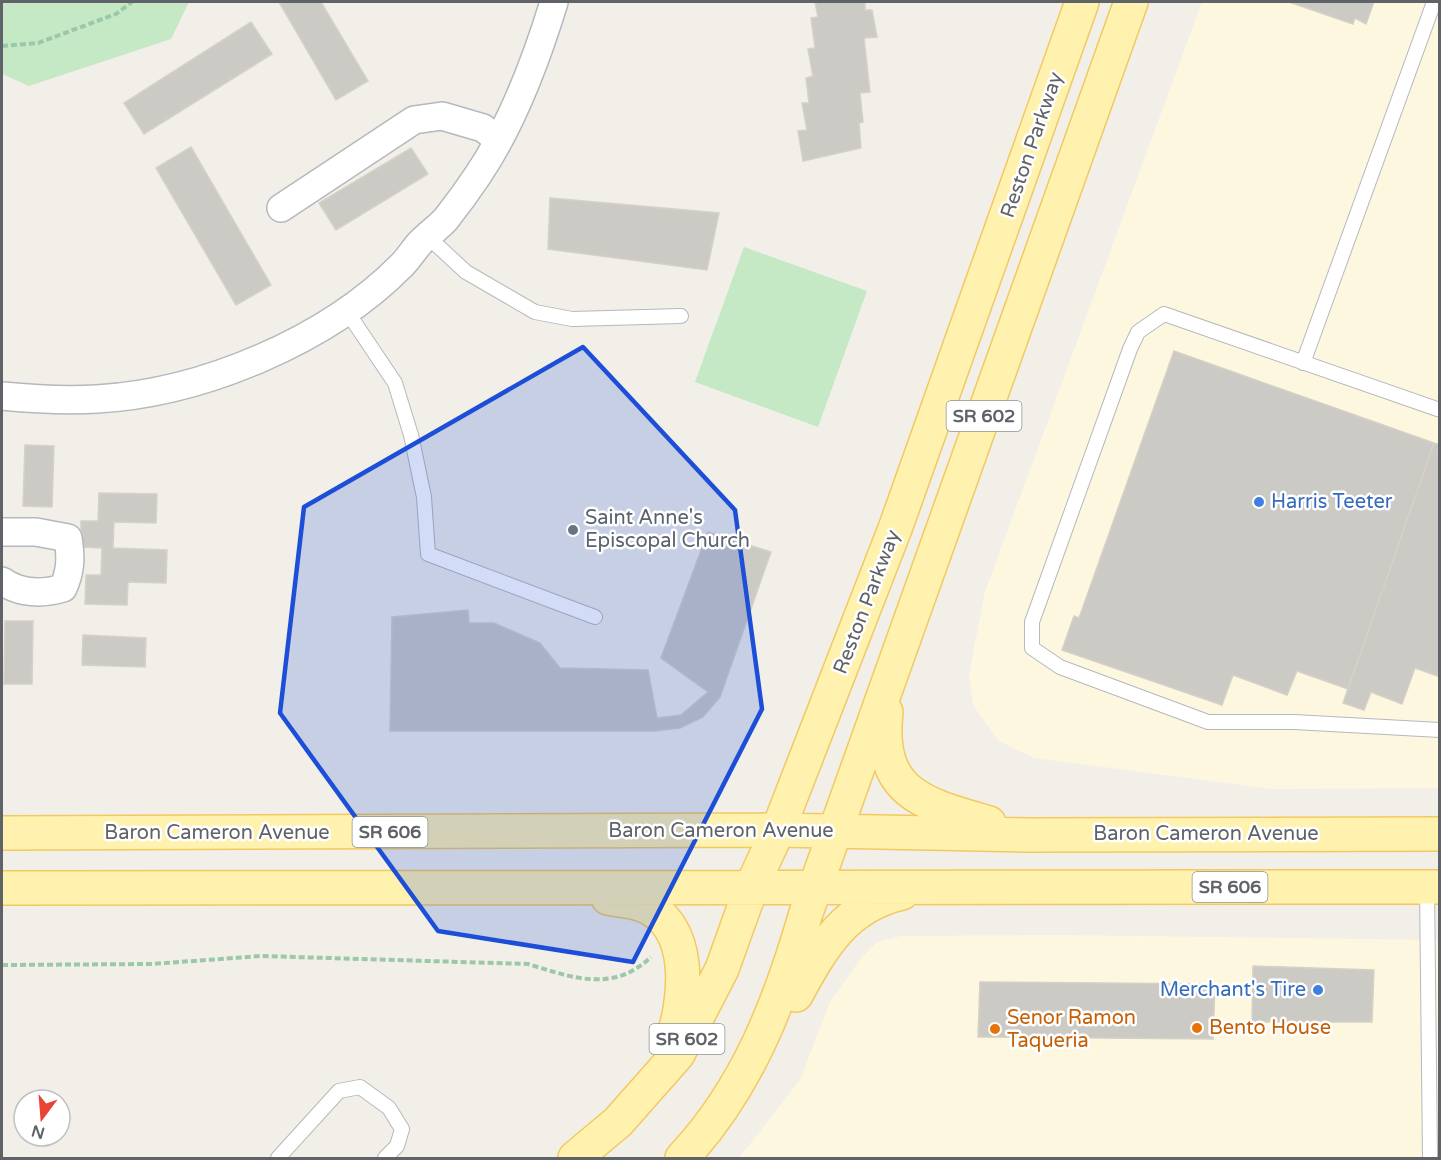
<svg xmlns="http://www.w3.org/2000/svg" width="1441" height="1160" viewBox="0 0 1441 1160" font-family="'Varela Round',sans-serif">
  <rect width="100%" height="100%" fill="#f1efe8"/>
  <path fill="#fef7e0" d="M 1202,2 L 1439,2 L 1439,788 L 1272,789 L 1034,758 L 999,741 L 973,705 L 969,674 L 985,592 Z
    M 1056,935 L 1439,940 L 1439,1158 L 739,1158 L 800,1080 L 830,1002 L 862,957 L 877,942 L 901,936 Z"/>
  <path fill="#c5e8c5" d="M 2,2 L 189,2 L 171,39 L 29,86 L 2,74 Z
    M 744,247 L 867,291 L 818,427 L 695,382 Z"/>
  <path fill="#cccac5" stroke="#d6d1c6" stroke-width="1.5" d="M 279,2 L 321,2 L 368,81 L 336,100 Z
    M 815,2 L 865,2 L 865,10 L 872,10 L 877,37 L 864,38 L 870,92 L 860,93 L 863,122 L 859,123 L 861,148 L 803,161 L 798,131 L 807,130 L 802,103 L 809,103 L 806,78 L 813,76 L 808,49 L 815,48 L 811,18 L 818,17 Z
    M 1289,2 L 1374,2 L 1366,24 L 1355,18 L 1353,24 Z
    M 251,22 L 272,54 L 144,134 L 124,103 Z
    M 191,147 L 271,285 L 236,305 L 156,168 Z
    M 411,148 L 428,174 L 336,230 L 319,203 Z
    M 550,198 L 719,213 L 707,270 L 548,249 Z
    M 1174,351 L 1434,443 L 1348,689 L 1297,671 L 1287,695 L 1233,675 L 1222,705 L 1062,650 L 1074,616 L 1079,618 Z
    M 1434,443 L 1440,445 L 1440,677 L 1415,668 L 1402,704 L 1371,692 L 1364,710 L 1343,703 Z
    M 25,445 L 54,446 L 52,507 L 23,506 Z
    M 99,493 L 157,494 L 156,523 L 114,522 L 113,548 L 167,550 L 166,583 L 128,582 L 127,605 L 85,604 L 86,575 L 101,575 L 102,548 L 81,547 L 81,521 L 98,521 Z
    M 708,532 L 771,552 L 720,697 L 703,717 L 680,728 L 655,731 L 390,731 L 392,617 L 468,610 L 469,623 L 494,623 L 540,643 L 560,668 L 648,670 L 657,718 L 681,715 L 708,692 L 661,658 Z
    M 5,621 L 33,621 L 32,684 L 4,684 Z
    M 83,635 L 146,638 L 145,667 L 82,665 Z
    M 1253,966 L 1374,970 L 1372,1022 L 1252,1022 Z
    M 980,982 L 1215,984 L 1213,1039 L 978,1037 Z"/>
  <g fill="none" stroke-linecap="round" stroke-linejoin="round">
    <g stroke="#b5b8bc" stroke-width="16">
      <path id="service" d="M 427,236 L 466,272 L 535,312 L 572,319 L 681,316
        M 346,310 L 395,383 L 411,435 L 424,497 L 428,554 L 595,617
        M 1303,363 L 1434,2
        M 1440,410 L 1164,314 L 1138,332 L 1130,349 L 1032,622 L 1032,648 L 1060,667 L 1208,722 L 1294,722 L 1440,730
        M 1427,887 L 1430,1158
        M 278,1158 L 339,1091 L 360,1087 L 389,1108 L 402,1129 L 397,1146 L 385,1158"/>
    </g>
    <g stroke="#b5b8bc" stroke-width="30">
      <path id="minor" d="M 281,208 L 414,120 L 442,116 L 483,128 L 498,140
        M 2,396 C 33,399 65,401 97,399 C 202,393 327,341 402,265 C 408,259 413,251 419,244 C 427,235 438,228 446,219 C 457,205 468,190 478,175 C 513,123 536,61 554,2
        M 2,532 L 36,532 L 68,538 C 71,557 71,571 63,588 C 43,594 20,594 2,581"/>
    </g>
    <g stroke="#f2c960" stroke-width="36">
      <path id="primary" d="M 886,712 C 877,794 924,804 989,823
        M 2,833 L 778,830 L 1028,835 L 1440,834
        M 2,888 L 1440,887
        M 608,898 C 618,900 630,901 640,904 C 696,923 686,1002 671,1044
        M 796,995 C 822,947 845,906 902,893
        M 575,1158 L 618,1122 L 678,1054 L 722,969 L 751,888 L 778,830 L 896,526 L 1082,2
        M 682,1158 C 747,1089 780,1003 806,913 L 1131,2"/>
    </g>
    <path stroke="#9cc7a9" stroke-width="4" stroke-dasharray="6 3" stroke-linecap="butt" d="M 2,46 L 38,43 L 116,14 L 132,2
      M 2,965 L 152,964 L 261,956 L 528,964 C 573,978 613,993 651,957"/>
    <use href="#service" stroke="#fff" stroke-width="14"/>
    <use href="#minor" stroke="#fff" stroke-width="27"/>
    <use href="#primary" stroke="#fff2af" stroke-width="33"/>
  </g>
  <path fill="#1d4ed8" fill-opacity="0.2" stroke="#1d4ed8" stroke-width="4.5" stroke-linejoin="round" d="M 583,347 L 735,510 L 762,709 L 633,962 L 438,931 L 280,713 L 304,507 Z"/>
  <g fill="#3f7fe0" stroke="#fff" stroke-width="2">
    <circle cx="1259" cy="502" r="6"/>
    <circle cx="1318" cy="990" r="6"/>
  </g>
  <circle fill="#6b7280" stroke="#fff" stroke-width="2" cx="573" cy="530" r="6"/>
  <g fill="#e8710a" stroke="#fff" stroke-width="2">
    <circle cx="1197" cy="1028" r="6"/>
    <circle cx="995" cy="1029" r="6"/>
  </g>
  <g text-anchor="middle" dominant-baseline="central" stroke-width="5" stroke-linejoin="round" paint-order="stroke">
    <g fill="#fff" stroke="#8f9295" stroke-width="1.5">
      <rect x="946.5" y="401" width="75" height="30" rx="4.5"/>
      <rect x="352.5" y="817" width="75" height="30" rx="4.5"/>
      <rect x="1192.5" y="872" width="75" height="30" rx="4.5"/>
      <rect x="649.5" y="1024" width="75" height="30" rx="4.5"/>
    </g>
    <g font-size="18" font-weight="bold" fill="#5f6368">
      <text x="984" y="416">SR 602</text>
      <text x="390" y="832">SR 606</text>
      <text x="1230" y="887">SR 606</text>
      <text x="687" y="1039">SR 602</text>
    </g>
    <g font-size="20" fill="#5f6368" stroke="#fff">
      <text transform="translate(1032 145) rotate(-71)">Reston Parkway</text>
      <text transform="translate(867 602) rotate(-69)">Reston Parkway</text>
      <text x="721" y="831">Baron Cameron Avenue</text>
      <text x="217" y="833">Baron Cameron Avenue</text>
      <text x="1206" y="834">Baron Cameron Avenue</text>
    </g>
    <g font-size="20" fill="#366cbe" stroke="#fff" text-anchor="start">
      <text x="1271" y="502">Harris Teeter</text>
      <text x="1306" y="990" text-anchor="end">Merchant's Tire</text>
    </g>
    <g font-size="20" fill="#5b616d" stroke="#fff" text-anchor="start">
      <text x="585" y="518">Saint Anne's<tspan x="585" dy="23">Episcopal Church</tspan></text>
    </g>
    <g font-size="20" fill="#c56008" stroke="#fff" text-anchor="start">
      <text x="1007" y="1018">Senor Ramon<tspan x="1007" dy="23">Taqueria</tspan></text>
      <text x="1209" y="1028">Bento House</text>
    </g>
  </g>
  <rect width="1441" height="1160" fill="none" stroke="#5f6368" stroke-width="6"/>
  <g transform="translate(42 1118) rotate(196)"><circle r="28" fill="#ffffff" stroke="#bfc1c3" stroke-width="1.5"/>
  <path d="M0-4.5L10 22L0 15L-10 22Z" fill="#ea4335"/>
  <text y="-9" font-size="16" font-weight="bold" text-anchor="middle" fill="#5f6368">N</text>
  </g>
</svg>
